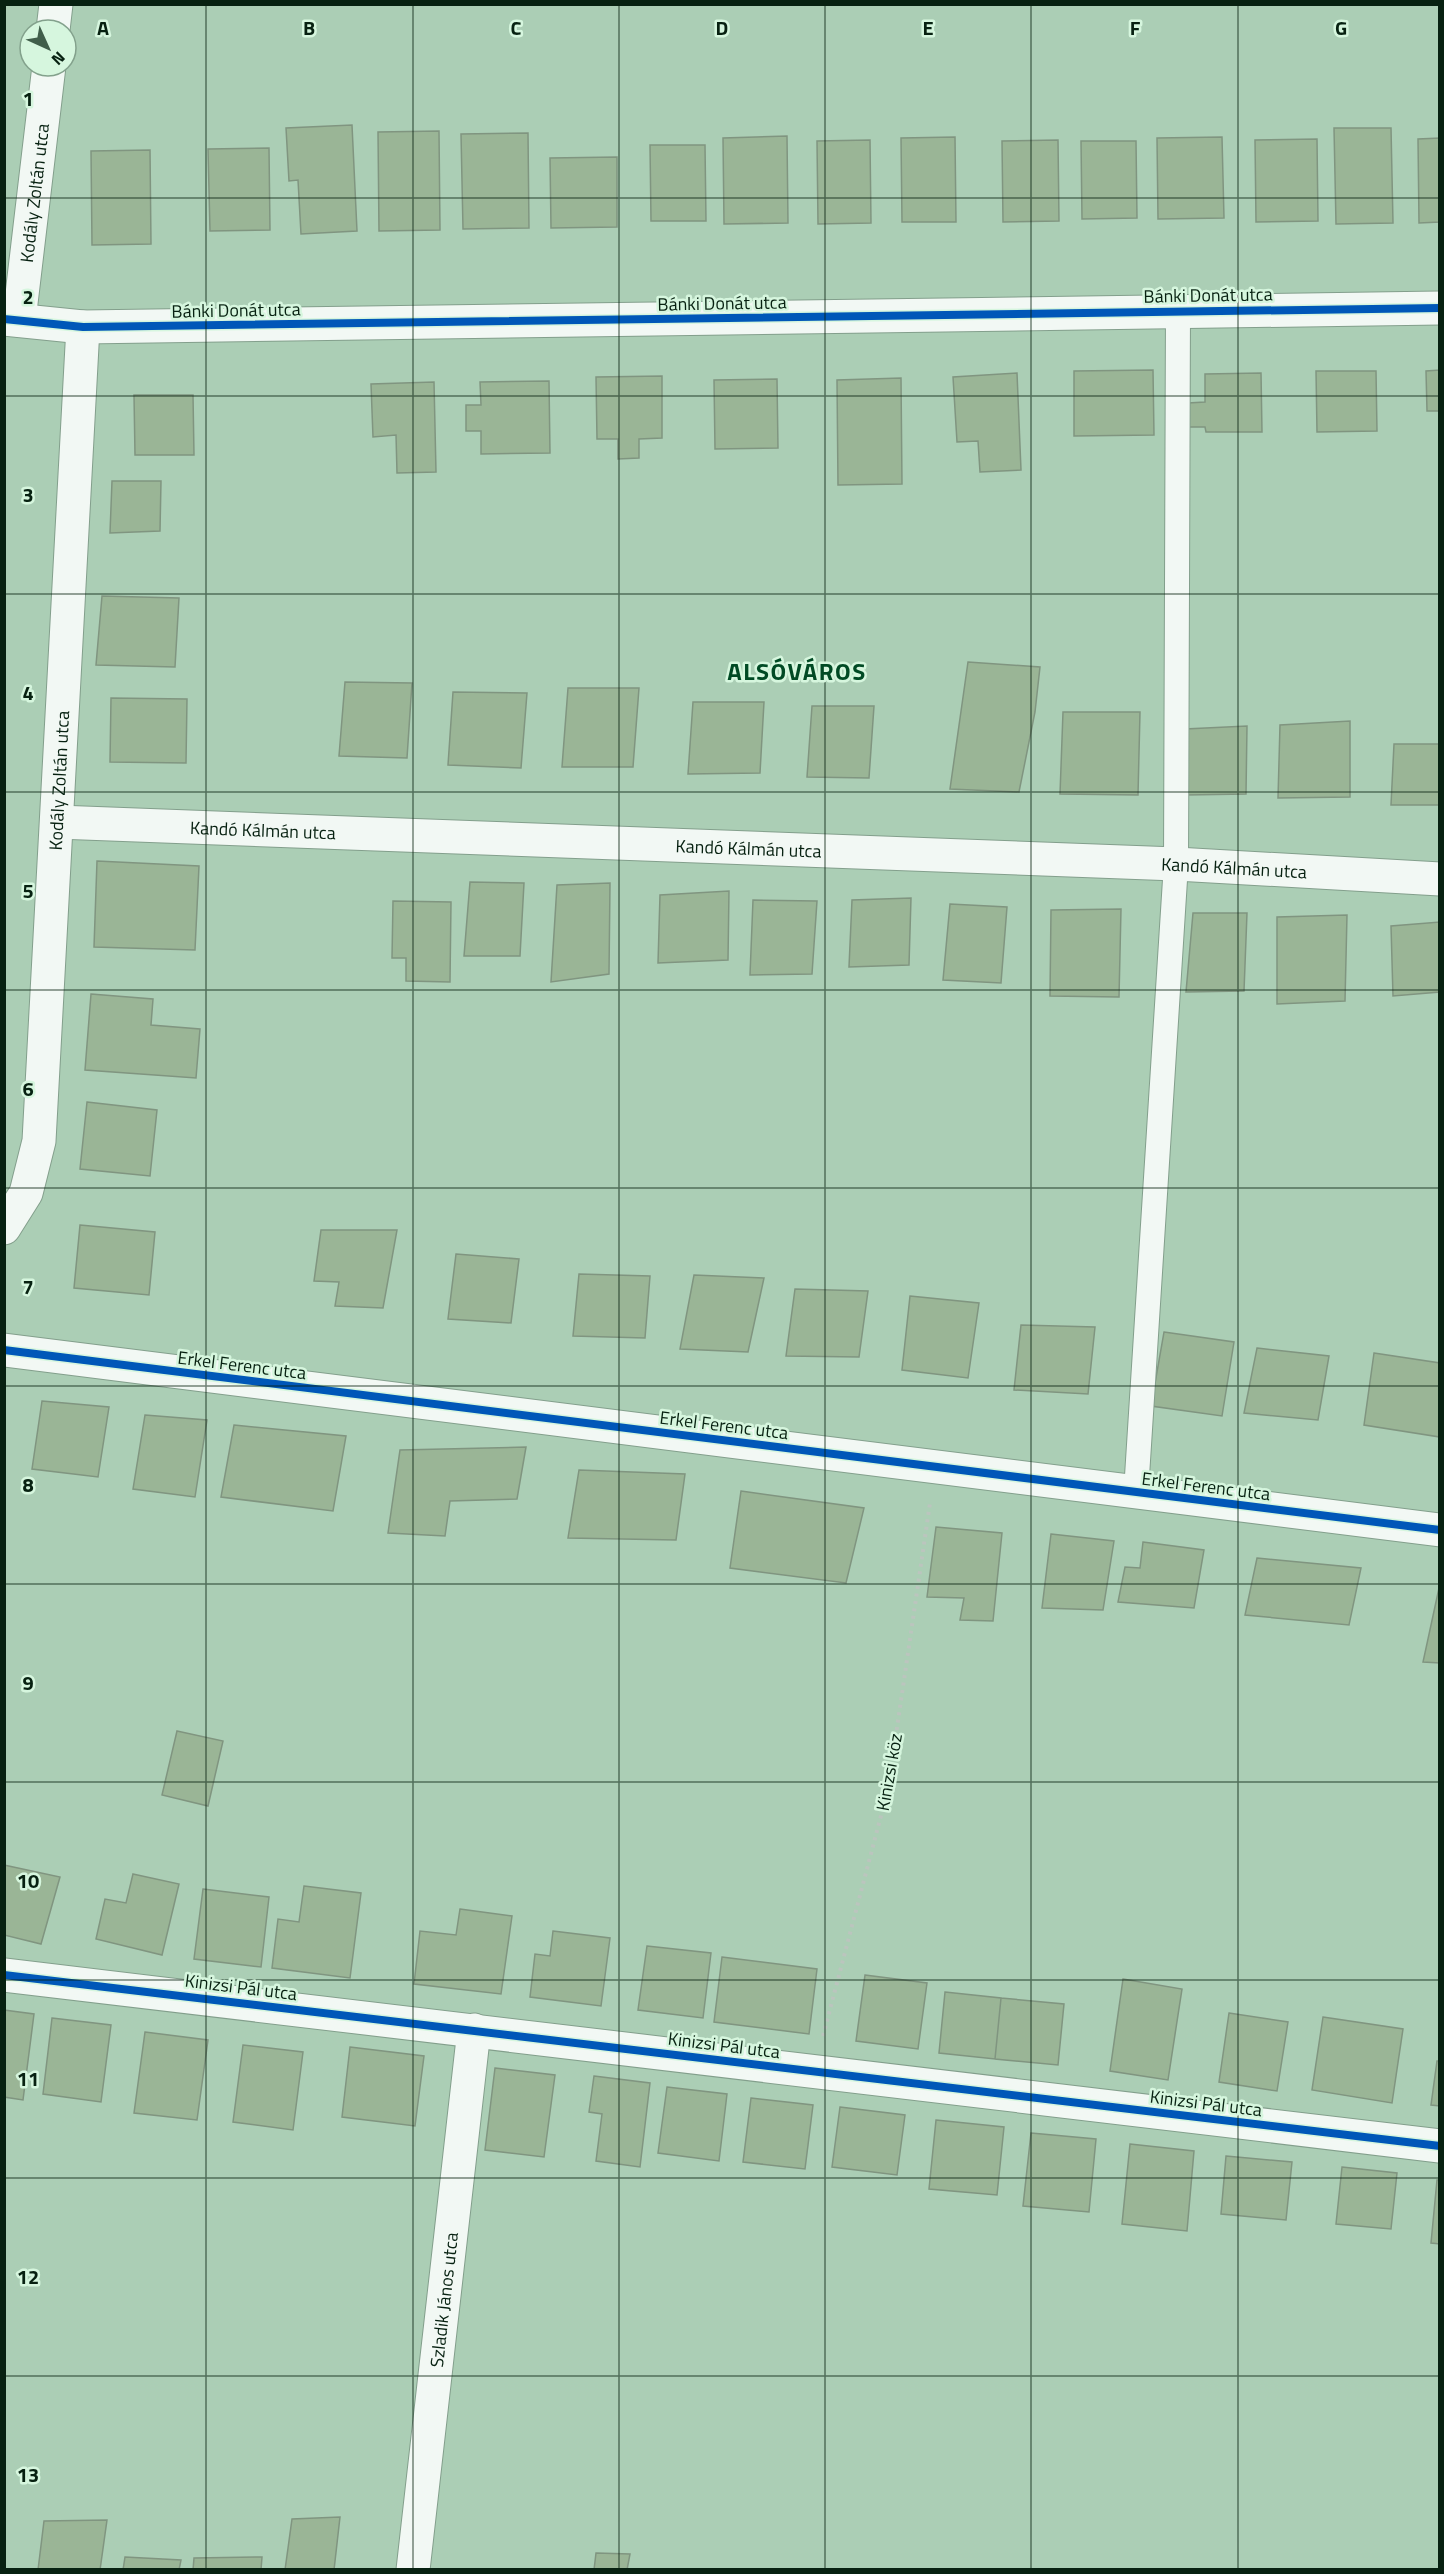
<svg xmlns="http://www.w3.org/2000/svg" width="1444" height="2574" viewBox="0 0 1444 2574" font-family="'Titillium Web',sans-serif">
  <rect width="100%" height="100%" fill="#abceb5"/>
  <path fill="#9ab596" stroke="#809580" stroke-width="1.5" d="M 352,125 L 357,231 L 301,234 L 298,180 L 289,181 L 286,128 Z
    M 1334,128 L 1391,128 L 1393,223 L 1336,224 Z
    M 439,131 L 440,230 L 379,231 L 378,132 Z
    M 528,133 L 529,228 L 463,229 L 461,134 Z
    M 787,136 L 788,223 L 724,224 L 723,138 Z
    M 955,137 L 956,222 L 902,222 L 901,138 Z
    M 1222,137 L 1224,218 L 1158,219 L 1157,138 Z
    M 1440,138 L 1440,222 L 1419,223 L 1418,139 Z
    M 1317,139 L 1318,221 L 1256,222 L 1255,140 Z
    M 870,140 L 871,223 L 818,224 L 817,141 Z
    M 1058,140 L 1059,221 L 1003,222 L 1002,141 Z
    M 1081,141 L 1136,141 L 1137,218 L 1082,219 Z
    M 650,145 L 705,145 L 706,221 L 651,221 Z
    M 269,148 L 270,230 L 210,231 L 208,149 Z
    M 150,150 L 151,244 L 92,245 L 91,151 Z
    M 617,157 L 617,227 L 551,228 L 550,158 Z
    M 1153,370 L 1154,435 L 1074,436 L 1074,371 Z
    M 1440,370 L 1440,411 L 1427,411 L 1426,371 Z
    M 1316,371 L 1376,371 L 1377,431 L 1317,432 Z
    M 1017,373 L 1021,470 L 980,472 L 978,441 L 957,442 L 953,377 Z
    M 1261,373 L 1262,432 L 1206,432 L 1205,427 L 1189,427 L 1188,403 L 1205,402 L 1205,374 Z
    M 662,376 L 662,438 L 639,439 L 639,458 L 618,459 L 618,439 L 597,439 L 596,377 Z
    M 901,378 L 902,484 L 838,485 L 837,380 Z
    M 777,379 L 778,448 L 715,449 L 714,380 Z
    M 549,381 L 550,453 L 481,454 L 481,431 L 466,431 L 466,405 L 481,405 L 480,382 Z
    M 434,382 L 436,472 L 397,473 L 396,435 L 373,437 L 371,384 Z
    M 134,395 L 193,395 L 194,455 L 135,455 Z
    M 112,481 L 161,481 L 160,531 L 110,533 Z
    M 102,596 L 179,598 L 175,667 L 96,665 Z
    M 968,662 L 1040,667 L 1035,712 L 1019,792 L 950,789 Z
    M 345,682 L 412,683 L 407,758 L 339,756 Z
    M 568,688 L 639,688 L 633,767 L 562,767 Z
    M 453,692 L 527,693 L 521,768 L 448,765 Z
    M 111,698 L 187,699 L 186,763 L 110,762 Z
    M 693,702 L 764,702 L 760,773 L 688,774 Z
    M 812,706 L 874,706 L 869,778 L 807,777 Z
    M 1063,712 L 1140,712 L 1138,795 L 1060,794 Z
    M 1350,721 L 1350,797 L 1278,798 L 1280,725 Z
    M 1247,726 L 1246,794 L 1186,795 L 1185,729 Z
    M 1394,744 L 1440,744 L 1440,805 L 1391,805 Z
    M 97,861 L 199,866 L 195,950 L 94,947 Z
    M 470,882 L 524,883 L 520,956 L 464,956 Z
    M 610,883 L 609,974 L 551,982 L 557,885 Z
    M 729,891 L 728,960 L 658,963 L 660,895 Z
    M 911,898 L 909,965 L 849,967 L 852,900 Z
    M 753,900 L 817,901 L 812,974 L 750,975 Z
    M 393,901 L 451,902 L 450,982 L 406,981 L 406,958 L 392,958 Z
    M 950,904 L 1007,907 L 1001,983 L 943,980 Z
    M 1121,909 L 1119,997 L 1050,996 L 1051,910 Z
    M 1193,913 L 1247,913 L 1244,991 L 1186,992 Z
    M 1347,915 L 1345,1001 L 1277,1004 L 1277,917 Z
    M 1440,922 L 1440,992 L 1393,996 L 1391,926 Z
    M 91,994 L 153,999 L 151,1025 L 200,1029 L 196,1078 L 85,1070 Z
    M 87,1102 L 157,1110 L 150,1176 L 80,1169 Z
    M 80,1225 L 155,1232 L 149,1295 L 74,1288 Z
    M 321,1230 L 397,1230 L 383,1308 L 335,1306 L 339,1282 L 314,1281 Z
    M 456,1254 L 519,1259 L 511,1323 L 448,1319 Z
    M 579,1274 L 650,1276 L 645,1338 L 573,1336 Z
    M 694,1275 L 764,1278 L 748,1352 L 680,1349 Z
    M 795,1289 L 868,1291 L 859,1357 L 786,1356 Z
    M 910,1296 L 979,1303 L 968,1378 L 902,1370 Z
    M 1021,1325 L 1095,1327 L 1088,1394 L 1014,1390 Z
    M 1164,1332 L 1234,1342 L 1222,1416 L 1151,1406 Z
    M 1257,1348 L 1329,1356 L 1318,1420 L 1244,1413 Z
    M 1374,1353 L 1440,1363 L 1440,1437 L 1364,1425 Z
    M 42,1401 L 109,1407 L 98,1477 L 32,1469 Z
    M 145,1415 L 207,1420 L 195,1497 L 133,1489 Z
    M 234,1425 L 346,1436 L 333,1511 L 221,1497 Z
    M 526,1447 L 517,1499 L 450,1501 L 445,1536 L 388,1533 L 400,1450 Z
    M 579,1470 L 685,1474 L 676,1540 L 568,1538 Z
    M 741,1491 L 864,1508 L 846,1583 L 730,1568 Z
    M 936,1527 L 1002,1533 L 993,1621 L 960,1620 L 964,1598 L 927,1597 Z
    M 1051,1534 L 1114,1541 L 1103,1610 L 1042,1608 Z
    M 1143,1542 L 1204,1550 L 1194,1608 L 1118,1602 L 1125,1567 L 1140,1568 Z
    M 1257,1558 L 1361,1568 L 1349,1625 L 1245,1615 Z
    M 1439,1588 L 1440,1663 L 1423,1662 Z
    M 177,1731 L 223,1741 L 208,1806 L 162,1795 Z
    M 4,1865 L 60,1877 L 41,1944 L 4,1935 Z
    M 133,1874 L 179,1884 L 162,1955 L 96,1939 L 105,1899 L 126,1903 Z
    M 304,1886 L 361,1893 L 350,1978 L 272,1968 L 278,1919 L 299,1922 Z
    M 203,1889 L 269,1897 L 261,1967 L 194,1959 Z
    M 460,1909 L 512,1916 L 501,1994 L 414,1984 L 420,1931 L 456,1935 Z
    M 553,1931 L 610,1938 L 601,2006 L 530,1997 L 535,1954 L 550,1956 Z
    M 647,1946 L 711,1953 L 703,2018 L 638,2010 Z
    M 722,1957 L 817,1969 L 809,2034 L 714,2022 Z
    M 865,1975 L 927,1983 L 918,2049 L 856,2041 Z
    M 1123,1979 L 1182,1989 L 1168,2080 L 1110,2071 Z
    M 945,1992 L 1001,1998 L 995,2059 L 939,2053 Z
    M 1001,1998 L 1064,2004 L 1058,2065 L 995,2059 Z
    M 4,2010 L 34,2014 L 23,2100 L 4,2097 Z
    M 1229,2013 L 1288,2022 L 1277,2091 L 1219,2082 Z
    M 1323,2017 L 1403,2029 L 1392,2103 L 1312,2090 Z
    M 52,2018 L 111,2025 L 101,2102 L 43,2094 Z
    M 145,2032 L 208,2040 L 197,2120 L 134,2113 Z
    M 243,2045 L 303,2052 L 293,2130 L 233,2122 Z
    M 350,2047 L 424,2056 L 415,2126 L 342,2117 Z
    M 1437,2061 L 1440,2061 L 1440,2106 L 1431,2105 Z
    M 495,2068 L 555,2075 L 544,2157 L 485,2150 Z
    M 594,2076 L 650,2083 L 640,2167 L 596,2161 L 602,2114 L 589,2112 Z
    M 667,2087 L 727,2094 L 719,2161 L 658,2153 Z
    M 751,2098 L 813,2105 L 805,2169 L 743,2162 Z
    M 840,2107 L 905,2115 L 897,2175 L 832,2167 Z
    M 936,2120 L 1004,2127 L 997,2195 L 929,2189 Z
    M 1031,2133 L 1096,2139 L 1089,2212 L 1023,2206 Z
    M 1130,2144 L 1194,2151 L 1187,2231 L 1122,2224 Z
    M 1226,2156 L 1292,2162 L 1286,2220 L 1221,2214 Z
    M 1342,2167 L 1397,2173 L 1391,2229 L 1336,2224 Z
    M 1437,2180 L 1440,2180 L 1440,2244 L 1431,2243 Z
    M 340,2517 L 334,2570 L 285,2570 L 292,2519 Z
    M 107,2520 L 100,2570 L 38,2570 L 44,2521 Z
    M 596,2553 L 630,2554 L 627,2570 L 594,2570 Z
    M 125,2557 L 181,2560 L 179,2570 L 123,2570 Z
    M 262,2557 L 261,2570 L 193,2570 L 194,2558 Z"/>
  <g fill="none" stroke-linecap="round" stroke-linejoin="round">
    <g stroke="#839f8c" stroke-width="26">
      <path id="service" d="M 1136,1492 L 1176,864 L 1178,310"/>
    </g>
    <g stroke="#839f8c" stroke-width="35">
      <g id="minor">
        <path d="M 53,30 L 56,4"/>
        <path d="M 4,319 L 83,327 L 1440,308"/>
        <path id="s1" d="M 19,320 L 49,66"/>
        <path id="s2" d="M 57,822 L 1176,864 L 1440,879"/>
        <path id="s3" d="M 4,1228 L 26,1193 L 39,1141 L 83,327"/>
        <path d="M 4,1350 L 1440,1530"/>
        <path d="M 4,1975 L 1440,2146"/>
        <path id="s4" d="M 413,2570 L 474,2030"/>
      </g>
    </g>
    <path stroke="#bbc5be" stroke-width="4" stroke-dasharray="3 4.5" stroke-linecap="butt" d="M 823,2036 L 888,1789 L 930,1503"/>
    <use href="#service" stroke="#f2f8f4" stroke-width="24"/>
    <use href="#minor" stroke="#f2f8f4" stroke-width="33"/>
    <g stroke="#d6f6de" stroke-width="11">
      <path id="cycleway" d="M 4,319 L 83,327 L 1440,308
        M 4,1350 L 1440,1530
        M 4,1975 L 1440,2146"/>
    </g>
    <use href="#cycleway" stroke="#0057b8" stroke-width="8"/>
  </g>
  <path fill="none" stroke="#072111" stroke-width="1.5" stroke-opacity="0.55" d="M 206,4 L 206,2570M 413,4 L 413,2570M 619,4 L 619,2570M 825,4 L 825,2570M 1031,4 L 1031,2570M 1238,4 L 1238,2570M 4,198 L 1440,198M 4,396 L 1440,396M 4,594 L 1440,594M 4,792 L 1440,792M 4,990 L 1440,990M 4,1188 L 1440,1188M 4,1386 L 1440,1386M 4,1584 L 1440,1584M 4,1782 L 1440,1782M 4,1980 L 1440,1980M 4,2178 L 1440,2178M 4,2376 L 1440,2376"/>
  <g text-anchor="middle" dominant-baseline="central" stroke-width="5" stroke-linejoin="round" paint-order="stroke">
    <g font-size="18" fill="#072111" stroke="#d6f6de">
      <text stroke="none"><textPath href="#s1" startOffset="128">Kodály Zoltán utca</textPath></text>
      <text transform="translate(1208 295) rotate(-1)">Bánki Donát utca</text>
      <text transform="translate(722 303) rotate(-1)">Bánki Donát utca</text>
      <text transform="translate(236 310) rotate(-1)">Bánki Donát utca</text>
      <text stroke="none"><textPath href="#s3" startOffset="456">Kodály Zoltán utca</textPath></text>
      <text stroke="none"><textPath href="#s2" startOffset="206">Kandó Kálmán utca</textPath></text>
      <text stroke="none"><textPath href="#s2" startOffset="692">Kandó Kálmán utca</textPath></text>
      <text stroke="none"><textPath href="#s2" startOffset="1178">Kandó Kálmán utca</textPath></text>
      <text transform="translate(242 1365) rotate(7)">Erkel Ferenc utca</text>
      <text transform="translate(724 1425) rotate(7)">Erkel Ferenc utca</text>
      <text transform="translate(1206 1486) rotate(7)">Erkel Ferenc utca</text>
      <text transform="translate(889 1772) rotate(-80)">Kinizsi köz</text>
      <text transform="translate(241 1987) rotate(7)">Kinizsi Pál utca</text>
      <text transform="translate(724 2045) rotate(7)">Kinizsi Pál utca</text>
      <text transform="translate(1206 2103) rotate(7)">Kinizsi Pál utca</text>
      <text stroke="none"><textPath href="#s4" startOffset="272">Szladik János utca</textPath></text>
    </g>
    <g font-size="24" font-weight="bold" letter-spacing="1.5" fill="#004a24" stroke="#d6f6de">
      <text x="797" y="671">ALSÓVÁROS</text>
    </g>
  </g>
  <g font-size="20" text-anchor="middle" font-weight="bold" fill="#072111" stroke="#d6f6de" stroke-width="5" stroke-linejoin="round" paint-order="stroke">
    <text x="103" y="35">A</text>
    <text x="309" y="35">B</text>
    <text x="516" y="35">C</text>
    <text x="722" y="35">D</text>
    <text x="928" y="35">E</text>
    <text x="1135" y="35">F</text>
    <text x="1341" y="35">G</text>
    <text x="28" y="106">1</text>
    <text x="28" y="304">2</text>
    <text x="28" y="502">3</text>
    <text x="28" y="700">4</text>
    <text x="28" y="898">5</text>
    <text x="28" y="1096">6</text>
    <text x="28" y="1294">7</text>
    <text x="28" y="1492">8</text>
    <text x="28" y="1690">9</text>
    <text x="28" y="1888">10</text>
    <text x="28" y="2086">11</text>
    <text x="28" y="2284">12</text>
    <text x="28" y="2482">13</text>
  </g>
  <rect width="1444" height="2574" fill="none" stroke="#072111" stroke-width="12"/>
  <g transform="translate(48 48) rotate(135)"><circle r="28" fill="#d6f6de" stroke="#83a18c" stroke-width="1.5"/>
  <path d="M0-4.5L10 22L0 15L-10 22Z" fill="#405e4a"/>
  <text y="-9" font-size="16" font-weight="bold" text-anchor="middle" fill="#072111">N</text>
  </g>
</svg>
